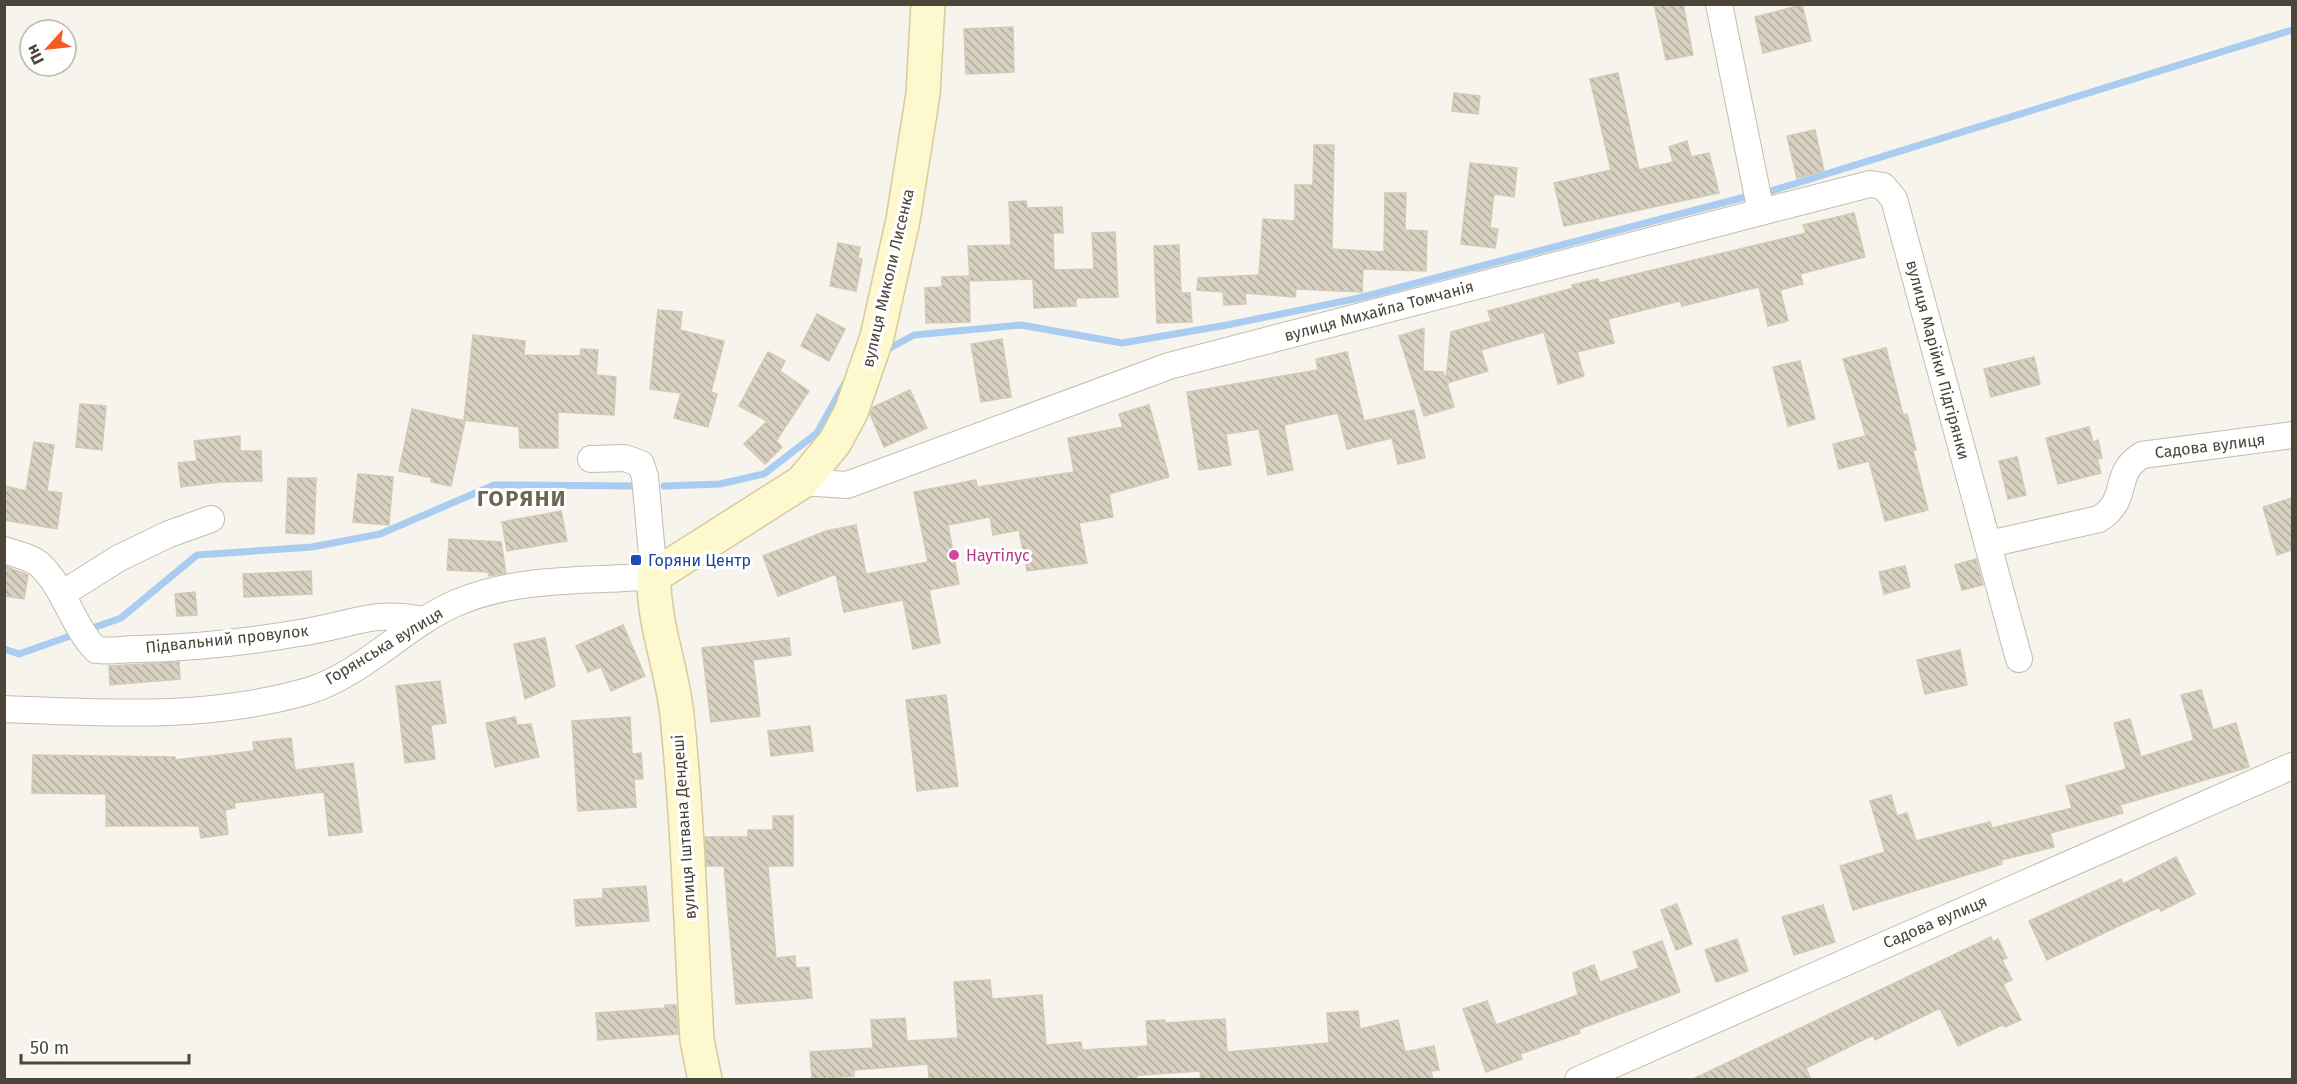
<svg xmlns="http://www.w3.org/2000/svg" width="2297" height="1084" viewBox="0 0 2297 1084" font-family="'Fira Sans',sans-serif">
  <defs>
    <pattern id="building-back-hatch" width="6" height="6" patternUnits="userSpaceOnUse" patternTransform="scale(1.5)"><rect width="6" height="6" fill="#d8d1c1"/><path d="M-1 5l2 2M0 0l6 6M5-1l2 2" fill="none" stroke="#b1ab9e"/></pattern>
  </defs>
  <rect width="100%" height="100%" fill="#f6f4ec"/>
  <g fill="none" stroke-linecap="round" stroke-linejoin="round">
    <path stroke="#aaccf1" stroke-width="7" d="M 1771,191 L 2292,30
      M 890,348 L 914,335 L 1021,325 L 1122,343 L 1227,325 L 1359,298 L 1745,197
      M 664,486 L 720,484 L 764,474 L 817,433 L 845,383
      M 4,649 L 19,654 L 121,618 L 197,555 L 312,547 L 380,534 L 494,485 L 638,486"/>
  </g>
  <path fill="url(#building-back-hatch)" stroke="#d2cab5" stroke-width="1.5" d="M 1654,4 L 1683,4 L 1693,55 L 1666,60 Z
    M 1802,5 L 1811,41 L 1763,53 L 1755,17 Z
    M 1013,27 L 1014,72 L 966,74 L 964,29 Z
    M 1618,73 L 1639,170 L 1673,162 L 1669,147 L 1687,141 L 1691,157 L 1709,153 L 1719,193 L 1564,226 L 1554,183 L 1611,170 L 1590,79 Z
    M 1454,93 L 1480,96 L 1478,114 L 1452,111 Z
    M 1815,130 L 1824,171 L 1797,178 L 1787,136 Z
    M 1314,145 L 1334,145 L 1332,249 L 1384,252 L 1385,193 L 1406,193 L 1405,230 L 1427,231 L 1426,271 L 1363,269 L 1362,292 L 1296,289 L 1295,297 L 1245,293 L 1246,304 L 1224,305 L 1223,292 L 1197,290 L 1198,278 L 1259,275 L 1263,219 L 1295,221 L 1295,185 L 1313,185 Z
    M 1470,163 L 1517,168 L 1514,197 L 1494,194 L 1490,228 L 1498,229 L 1495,248 L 1461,244 Z
    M 1026,201 L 1027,208 L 1062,207 L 1063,233 L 1053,233 L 1054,270 L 1094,269 L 1092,233 L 1115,232 L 1118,297 L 1076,298 L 1076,306 L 1034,308 L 1033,279 L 970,281 L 968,246 L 1011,245 L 1009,202 Z
    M 1854,213 L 1865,257 L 1800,274 L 1803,284 L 1780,290 L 1788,321 L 1768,326 L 1759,287 L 1682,306 L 1680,301 L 1608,319 L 1614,343 L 1577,352 L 1584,376 L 1558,384 L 1544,332 L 1481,350 L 1488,371 L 1447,383 L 1454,407 L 1424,416 L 1399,336 L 1424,328 L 1423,371 L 1443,372 L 1446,380 L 1451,332 L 1491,321 L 1488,311 L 1573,288 L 1572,285 L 1598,279 L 1599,283 L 1806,233 L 1803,225 Z
    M 838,243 L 860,247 L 858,258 L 862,259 L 856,291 L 830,286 Z
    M 1179,245 L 1181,293 L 1190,293 L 1192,322 L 1157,323 L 1154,246 Z
    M 969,276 L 970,322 L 926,323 L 925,288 L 942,287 L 942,277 Z
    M 658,310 L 682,312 L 680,330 L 724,341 L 711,392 L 717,394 L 708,427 L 674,418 L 681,393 L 650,389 Z
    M 817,314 L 845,329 L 829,361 L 801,346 Z
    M 473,335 L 525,341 L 524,355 L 580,356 L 581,349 L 598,350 L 596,375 L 616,377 L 614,415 L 558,412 L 558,448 L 520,448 L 519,427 L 464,420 Z
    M 1002,339 L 1011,397 L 981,402 L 971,344 Z
    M 1886,348 L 1903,415 L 1907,414 L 1916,450 L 1913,450 L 1928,510 L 1885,521 L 1869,461 L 1839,469 L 1833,444 L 1866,436 L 1843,359 Z
    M 768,352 L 785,361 L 780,371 L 809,391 L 776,441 L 782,447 L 765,464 L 744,444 L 767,421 L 739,406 Z
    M 1347,352 L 1364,421 L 1414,410 L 1425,458 L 1398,464 L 1392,438 L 1347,449 L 1338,413 L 1284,425 L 1293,470 L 1268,475 L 1259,429 L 1226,434 L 1231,465 L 1199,470 L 1187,392 L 1318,370 L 1316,359 Z
    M 2034,357 L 2040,384 L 1991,397 L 1984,369 Z
    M 1800,361 L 1815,419 L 1788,426 L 1773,367 Z
    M 910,390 L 927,428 L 884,447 L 870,414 L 873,407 Z
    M 80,404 L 106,406 L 102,450 L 76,447 Z
    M 1149,405 L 1169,477 L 1109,494 L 1113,517 L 1079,523 L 1087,563 L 1027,571 L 1019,530 L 993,535 L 990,517 L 948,525 L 959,584 L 929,590 L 940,643 L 913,649 L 903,600 L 844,612 L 836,574 L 778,596 L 763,556 L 826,531 L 856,525 L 866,574 L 928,562 L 914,492 L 976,480 L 977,487 L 1074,472 L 1068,438 L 1123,427 L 1119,414 Z
    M 412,409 L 465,421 L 451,486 L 431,482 L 432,478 L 399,471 Z
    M 2089,427 L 2093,442 L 2098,440 L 2102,458 L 2097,459 L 2101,473 L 2058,484 L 2046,438 Z
    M 240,436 L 240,451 L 261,451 L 262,481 L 220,482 L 181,487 L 178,463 L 197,461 L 194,441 Z
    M 34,442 L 54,445 L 47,491 L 62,493 L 57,529 L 4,520 L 4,486 L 26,491 Z
    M 2017,457 L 2026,495 L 2008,499 L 1999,461 Z
    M 358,474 L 393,477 L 389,525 L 353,522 Z
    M 288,478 L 316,478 L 314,534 L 286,533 Z
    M 2292,498 L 2292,550 L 2277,555 L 2263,507 Z
    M 561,511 L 567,541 L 507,551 L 502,522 Z
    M 449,539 L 501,542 L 506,573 L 489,576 L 488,572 L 447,570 Z
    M 1976,559 L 1983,585 L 1962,590 L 1955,565 Z
    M 4,566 L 28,575 L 24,599 L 4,596 Z
    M 1905,566 L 1910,587 L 1884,594 L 1879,572 Z
    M 311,571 L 312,594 L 244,597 L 243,574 Z
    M 195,592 L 197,615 L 177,616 L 175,594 Z
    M 623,625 L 645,676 L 611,691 L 601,667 L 588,672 L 576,646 Z
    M 545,638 L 555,686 L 525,699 L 514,644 Z
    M 789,638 L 791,655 L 753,660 L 760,716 L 711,722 L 702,648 Z
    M 1960,650 L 1967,685 L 1925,694 L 1917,660 Z
    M 179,662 L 180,679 L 110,685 L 109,666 Z
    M 440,681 L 446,723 L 431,725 L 435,759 L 405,763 L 396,686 Z
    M 2201,690 L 2213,730 L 2236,723 L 2249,767 L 2120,805 L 2123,813 L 2050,833 L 2054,847 L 2001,860 L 2002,864 L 1853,910 L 1840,866 L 1885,852 L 1870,801 L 1891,795 L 1897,816 L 1907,813 L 1916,841 L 1990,822 L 1992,828 L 2072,808 L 2066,786 L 2126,769 L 2114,723 L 2130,719 L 2141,757 L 2194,740 L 2181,695 Z
    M 946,695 L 958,786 L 917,791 L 906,700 Z
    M 515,717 L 517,725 L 531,724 L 539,757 L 495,767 L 486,723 Z
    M 630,717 L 632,754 L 641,753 L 643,779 L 634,779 L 636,807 L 578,811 L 572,721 Z
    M 810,726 L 813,751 L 771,756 L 768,731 Z
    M 291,738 L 295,770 L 353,763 L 362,832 L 329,836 L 324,792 L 234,803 L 235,808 L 225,810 L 228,834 L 201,838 L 199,826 L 106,826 L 106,794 L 32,793 L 33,755 L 175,757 L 175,760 L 254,751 L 253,742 Z
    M 773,816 L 793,816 L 793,866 L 768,866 L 776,958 L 795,956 L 796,968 L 809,967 L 812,998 L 736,1004 L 724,866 L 707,866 L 705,837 L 748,837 L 748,830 L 773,830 Z
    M 2176,857 L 2195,894 L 2161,911 L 2159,907 L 2047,960 L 2029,921 L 2121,879 L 2123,884 Z
    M 646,886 L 649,921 L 576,926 L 574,900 L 603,898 L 603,889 Z
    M 1677,904 L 1692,944 L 1676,950 L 1661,910 Z
    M 1823,905 L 1835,942 L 1794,955 L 1782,917 Z
    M 1991,937 L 1993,942 L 1998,939 L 2007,958 L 2002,960 L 2012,980 L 2003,984 L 2021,1020 L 2005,1027 L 2004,1024 L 1958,1046 L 1940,1008 L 1875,1040 L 1873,1035 L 1806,1068 L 1811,1080 L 1691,1080 Z
    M 1737,939 L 1748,971 L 1716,982 L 1705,950 Z
    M 1662,941 L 1680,992 L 1579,1029 L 1580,1033 L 1520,1054 L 1522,1059 L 1486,1072 L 1463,1009 L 1487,1001 L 1496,1025 L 1578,995 L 1573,973 L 1594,965 L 1600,982 L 1639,968 L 1633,952 Z
    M 990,980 L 992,999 L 1042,995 L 1046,1045 L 1081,1042 L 1082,1050 L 1148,1046 L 1146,1021 L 1165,1020 L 1165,1023 L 1225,1019 L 1227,1052 L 1329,1043 L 1327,1013 L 1358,1011 L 1360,1029 L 1398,1020 L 1405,1052 L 1434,1046 L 1439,1070 L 1431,1071 L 1433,1080 L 1201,1080 L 1200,1071 L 1143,1075 L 1136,1076 L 1137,1080 L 986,1080 L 986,1077 L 929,1080 L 928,1064 L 854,1070 L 854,1076 L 812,1079 L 810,1052 L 873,1048 L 871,1020 L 905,1018 L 907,1041 L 958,1038 L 954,982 Z
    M 665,1005 L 676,1005 L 678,1034 L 598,1040 L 596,1013 L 665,1008 Z"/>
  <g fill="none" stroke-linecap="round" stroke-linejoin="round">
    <g stroke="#c2bdae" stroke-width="28">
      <path id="street" d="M 1761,212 L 1870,184 L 1883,186 L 1894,199 L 2019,659
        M 802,482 L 847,485 L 1169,366 L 1761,212 L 1719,4
        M 1989,544 L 2099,519 C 2131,499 2111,474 2142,455 L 2292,435
        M 4,550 C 15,554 31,557 39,564 C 65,588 72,625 96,650 C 110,652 123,649 137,649 C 194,648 254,641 311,631 C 355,623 377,610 423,620
        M 62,594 L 119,558 L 169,534 L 211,519
        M 4,709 C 107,713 208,720 308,691 C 363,674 404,626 456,603 C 519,576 588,582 654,576 L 645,477 L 641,464 L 625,458 L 591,459
        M 1578,1080 L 2292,766"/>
    </g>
    <g stroke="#d5cc9c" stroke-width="36">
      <path id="secondary" d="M 705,1080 L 697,1040 C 691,932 688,823 677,715 C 672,668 653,623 654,576 L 802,482 L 835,442 L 851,412 L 877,337 L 903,220 L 923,94 L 928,4"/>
    </g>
    <use href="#street" stroke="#fff" stroke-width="26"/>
    <use href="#secondary" stroke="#fef8ce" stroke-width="33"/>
  </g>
  <circle fill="#d1479c" stroke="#fff" stroke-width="2" cx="954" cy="555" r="6"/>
  <rect fill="#1a4fb4" stroke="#fff" stroke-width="2" x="630" y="554" width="12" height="12" rx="3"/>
  <g text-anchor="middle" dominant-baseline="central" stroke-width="6" stroke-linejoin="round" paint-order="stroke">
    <g font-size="16" fill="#4b4639" stroke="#fff">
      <text transform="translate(888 278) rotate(-77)">вулиця Миколи Лисенка</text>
      <text transform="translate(1379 311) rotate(-15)">вулиця Михайла Томчанія</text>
      <text transform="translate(1938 360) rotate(75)">вулиця Марійки Підгірянки</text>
      <text transform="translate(2210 446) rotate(-7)">Садова вулиця</text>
      <text transform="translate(227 639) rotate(-6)">Підвальний провулок</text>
      <text transform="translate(384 646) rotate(-31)">Горянська вулиця</text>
      <text transform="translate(684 827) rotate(-94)">вулиця Іштвана Дендеші</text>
      <text transform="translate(1935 922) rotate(-23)">Садова вулиця</text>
    </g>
    <g font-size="16" fill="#b23c85" stroke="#fff" text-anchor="start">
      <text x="966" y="555">Наутілус</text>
    </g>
    <g font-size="16" fill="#164399" stroke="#fff" text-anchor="start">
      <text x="648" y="560">Горяни Центр</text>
    </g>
    <g font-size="22" font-weight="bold" letter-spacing="1.5" fill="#6d6551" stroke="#fff">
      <text x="522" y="498">ГОРЯНИ</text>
    </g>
  </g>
  <rect width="2297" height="1084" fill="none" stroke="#4b4639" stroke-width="12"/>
  <g transform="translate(48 48) rotate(243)"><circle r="28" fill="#ffffff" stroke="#b7b5b0" stroke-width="1.5"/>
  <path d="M0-4.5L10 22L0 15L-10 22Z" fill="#f85b21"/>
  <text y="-9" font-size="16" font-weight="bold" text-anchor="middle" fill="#4b4639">Пн</text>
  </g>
  <path d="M21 1054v9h168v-9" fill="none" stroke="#4b4639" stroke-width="3"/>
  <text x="30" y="1054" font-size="18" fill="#4b4639" stroke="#ffffff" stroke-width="4.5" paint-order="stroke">50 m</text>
</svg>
